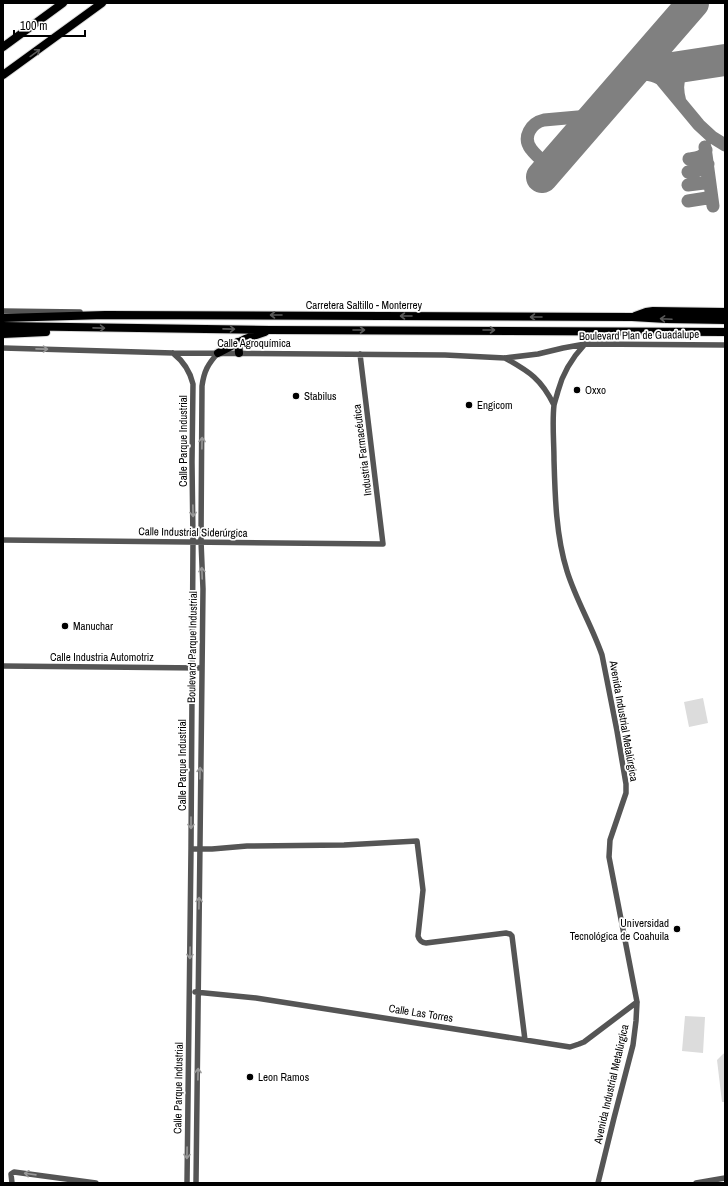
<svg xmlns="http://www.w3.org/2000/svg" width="728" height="1186" viewBox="0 0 728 1186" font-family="'Archivo Narrow',sans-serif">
  <rect width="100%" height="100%" fill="#fff"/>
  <path fill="#dcdcdc" d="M 703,698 L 708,723 L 689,727 L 684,702 Z
    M 685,1016 L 705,1017 L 703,1053 L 682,1051 Z
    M 725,1053 L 725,1102 L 722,1102 L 717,1060 L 723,1054 Z"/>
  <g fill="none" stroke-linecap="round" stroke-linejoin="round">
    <path stroke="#808080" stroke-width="13" d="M 668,31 C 666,34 663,38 663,43 C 662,52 668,63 678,66 C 681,67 684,66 688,66
      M 661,39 C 654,50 650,59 655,72 L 699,125 L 712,137 L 725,145
      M 683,67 C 670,74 675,91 680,102 C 676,88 676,72 691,66
      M 618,88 C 631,76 643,69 661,79
      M 705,147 L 713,206
      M 689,159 C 696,158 703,158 706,150
      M 550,167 C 544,162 536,156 531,149 C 522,137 531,123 544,120 L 589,116 L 593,114 L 604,105
      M 688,172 C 696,171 704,171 708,164
      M 688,185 L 704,183 L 709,178
      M 688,201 L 707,198 L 709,197 L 711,194"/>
    <path stroke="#808080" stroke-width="32" d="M 666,69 L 725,60
      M 542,177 L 693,3"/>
    <g stroke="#dbdbdb" stroke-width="10">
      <path id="highway" d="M 3,47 L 63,3
        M 3,75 L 102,3
        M 635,316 L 646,312 L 653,311 L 725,312
        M 3,318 L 105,315 L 632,317 L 666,319 L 725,320
        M 3,326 L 270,330 L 725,332
        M 3,334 L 46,332
        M 238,342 L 239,353
        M 218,353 L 245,339 L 265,332"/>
    </g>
    <path stroke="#555" stroke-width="5.5" d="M 3,311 L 80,312
      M 585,344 C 572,358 563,372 558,391 C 557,395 555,401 554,405 C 552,423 554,442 554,460 C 555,496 556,536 567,571 C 576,600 592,626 602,655 L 617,731 L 626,784 L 626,793 L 610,840 L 609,857 L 637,1002 L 636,1021 L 633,1045 L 614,1118 L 598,1183
      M 3,348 L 173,353 L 445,355 L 505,358 L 538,354 L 563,348 L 585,344 L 725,345
      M 173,353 C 183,361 190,371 193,384 L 192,462 L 193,541 L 191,849 L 187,1183
      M 505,358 C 530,372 541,379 554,405
      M 3,540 L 383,544 L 360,354
      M 3,666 L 201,668
      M 191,849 L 212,849 L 247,846 L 344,845 L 417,841 L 423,890 L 418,936 C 419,940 422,943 426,943 L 506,933 L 510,934 L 512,936 L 525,1040
      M 195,992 L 256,998 L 570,1047 L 579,1044 L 584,1042 L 637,1002
      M 12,1183 L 11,1174 L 14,1172 L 96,1183
      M 196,1183 L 203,589 L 201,541 L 202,386 C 204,371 208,364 218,353
      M 696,1183 L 725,1178"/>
    <use href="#highway" stroke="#000" stroke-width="8"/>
  </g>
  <defs><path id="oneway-shaft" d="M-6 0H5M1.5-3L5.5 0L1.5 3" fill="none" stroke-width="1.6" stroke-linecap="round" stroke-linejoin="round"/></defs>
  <g stroke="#595959">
    <use href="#oneway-shaft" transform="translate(35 53) rotate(-36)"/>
    <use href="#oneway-shaft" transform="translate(276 315) rotate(-180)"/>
    <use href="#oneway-shaft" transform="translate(406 316) rotate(-180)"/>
    <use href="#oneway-shaft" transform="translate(536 317) rotate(-180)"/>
    <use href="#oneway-shaft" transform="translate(666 319) rotate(-177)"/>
    <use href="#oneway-shaft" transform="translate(99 328) rotate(1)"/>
    <use href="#oneway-shaft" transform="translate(229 329) rotate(1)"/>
    <use href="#oneway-shaft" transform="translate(359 330)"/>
    <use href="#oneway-shaft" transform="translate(489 330)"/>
  </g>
  <g stroke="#999">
    <use href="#oneway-shaft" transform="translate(42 349) rotate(1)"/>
    <use href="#oneway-shaft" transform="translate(202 443) rotate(-89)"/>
    <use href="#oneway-shaft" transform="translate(193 511) rotate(89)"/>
    <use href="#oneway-shaft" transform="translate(202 573) rotate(-92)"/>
    <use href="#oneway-shaft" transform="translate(200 773) rotate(-89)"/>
    <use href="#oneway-shaft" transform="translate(191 823) rotate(90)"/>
    <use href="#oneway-shaft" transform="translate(199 903) rotate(-89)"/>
    <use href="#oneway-shaft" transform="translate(190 953) rotate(91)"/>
    <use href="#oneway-shaft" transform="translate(198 1074) rotate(-89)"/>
    <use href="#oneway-shaft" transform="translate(187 1153) rotate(91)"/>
    <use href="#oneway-shaft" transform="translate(30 1174) rotate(-172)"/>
  </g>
  <g fill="#000" stroke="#fff" stroke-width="1.5">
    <circle cx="577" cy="390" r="4"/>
    <circle cx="296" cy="396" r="4"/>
    <circle cx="469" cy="405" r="4"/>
    <circle cx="65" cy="626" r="4"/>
    <circle cx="677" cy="929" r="4"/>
    <circle cx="250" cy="1077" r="4"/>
  </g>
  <g text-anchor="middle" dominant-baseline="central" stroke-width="3.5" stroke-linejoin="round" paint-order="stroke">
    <g font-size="11" fill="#000" stroke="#fff">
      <text x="364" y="305">Carretera Saltillo - Monterrey</text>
      <text transform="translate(639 335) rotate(-1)">Boulevard Plan de Guadalupe</text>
      <text x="254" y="343">Calle Agroquímica</text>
      <text transform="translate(183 441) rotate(-90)">Calle Parque Industrial</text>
      <text transform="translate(362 450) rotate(-97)">Industria Farmacéutica</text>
      <text transform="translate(193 532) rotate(1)">Calle Industrial Siderúrgica</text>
      <text transform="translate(192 647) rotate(-89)">Boulevard Parque Industrial</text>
      <text x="102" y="657">Calle Industria Automotriz</text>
      <text transform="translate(624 721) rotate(80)">Avenida Industrial Metalúrgica</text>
      <text transform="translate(182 765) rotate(-90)">Calle Parque Industrial</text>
      <text transform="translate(421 1013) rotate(9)">Calle Las Torres</text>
      <text transform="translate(611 1084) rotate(-77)">Avenida Industrial Metalúrgica</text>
      <text transform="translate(178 1088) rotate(-89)">Calle Parque Industrial</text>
    </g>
    <g font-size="11" fill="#000" stroke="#fff" text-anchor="start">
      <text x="585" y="390">Oxxo</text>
      <text x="304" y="396">Stabilus</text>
      <text x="477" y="405">Engicom</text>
      <text x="73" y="626">Manuchar</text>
      <text x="669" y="923" text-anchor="end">Universidad<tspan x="669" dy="13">Tecnológica de Coahuila</tspan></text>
      <text x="258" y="1077">Leon Ramos</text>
    </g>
  </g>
  <rect width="728" height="1186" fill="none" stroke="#000000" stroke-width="8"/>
  <path d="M14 30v6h71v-6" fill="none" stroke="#000000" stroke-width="2"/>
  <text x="20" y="30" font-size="12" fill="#000000" stroke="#ffffff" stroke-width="3" paint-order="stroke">100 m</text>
</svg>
